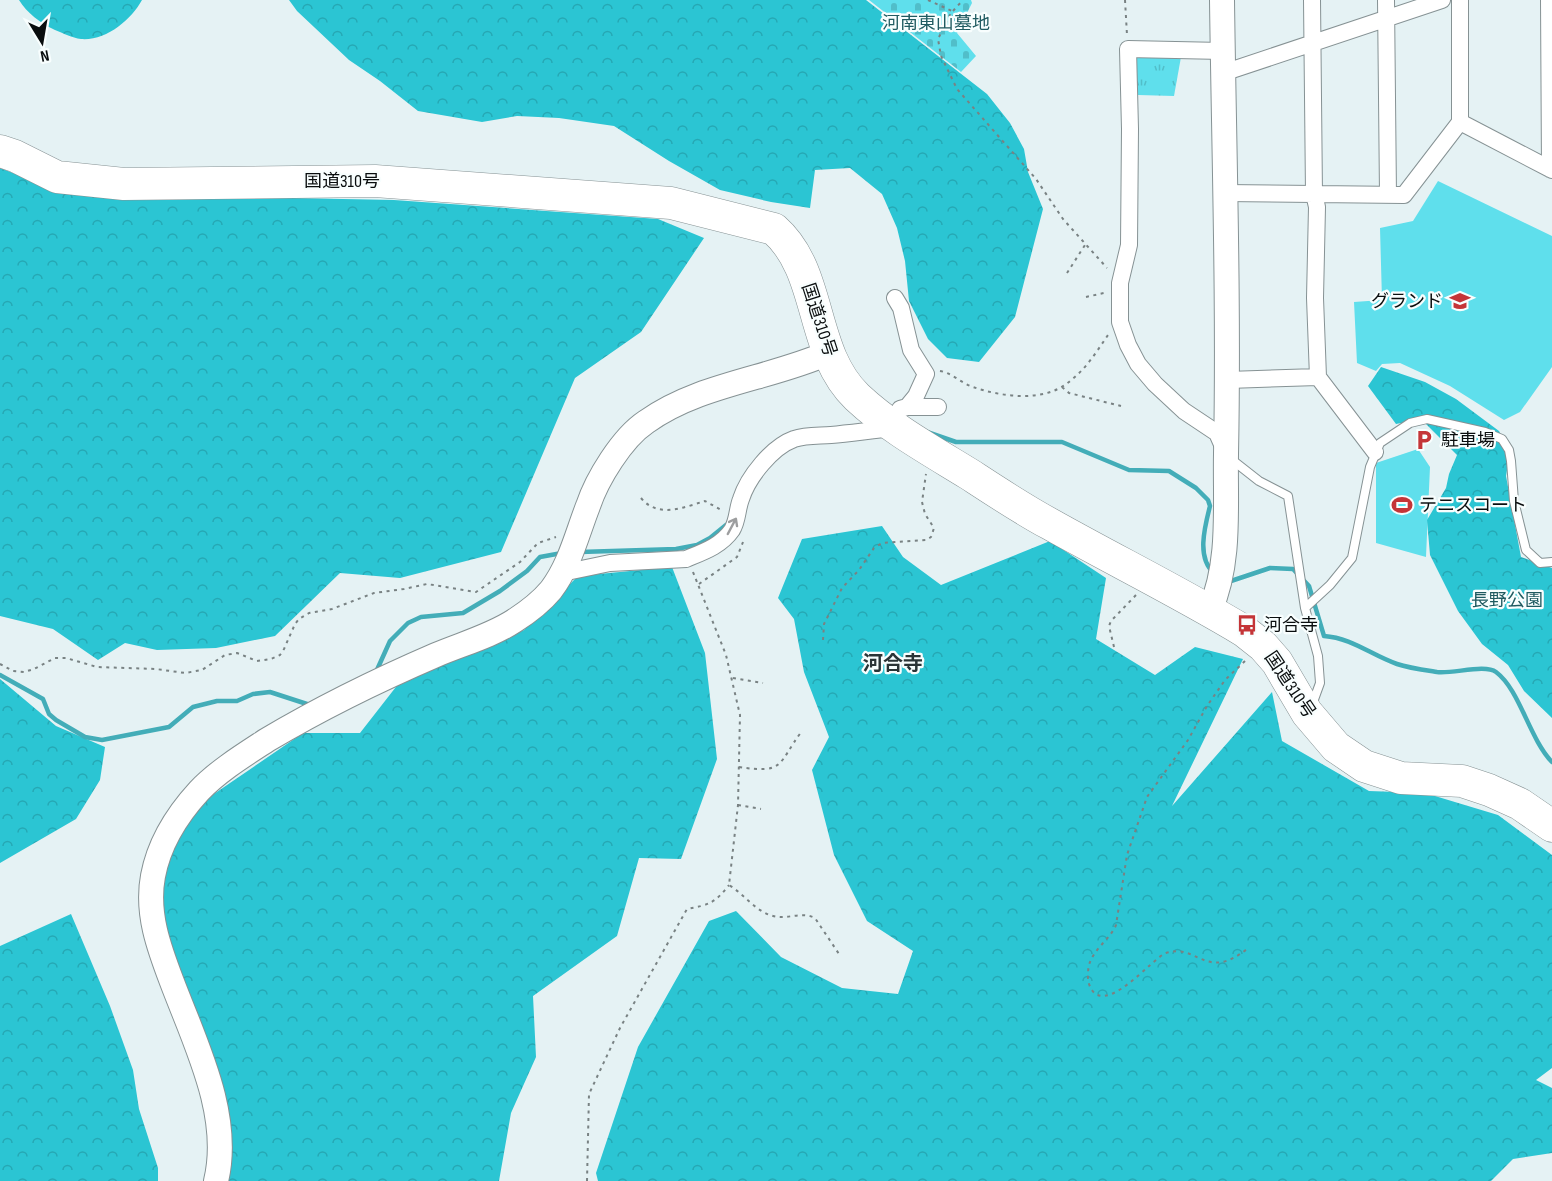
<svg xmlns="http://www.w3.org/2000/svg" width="1552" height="1181" viewBox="0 0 1552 1181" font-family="'Sofia Sans Condensed','Noto Sans JP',sans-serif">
  <defs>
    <pattern id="forest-crowns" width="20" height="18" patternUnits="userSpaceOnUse" patternTransform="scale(1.5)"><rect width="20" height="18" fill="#2bc5d3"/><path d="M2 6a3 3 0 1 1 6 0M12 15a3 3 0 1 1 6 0" fill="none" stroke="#25a8b4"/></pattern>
    <pattern id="cemetery-stones" width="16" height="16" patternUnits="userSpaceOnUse" patternTransform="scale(1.5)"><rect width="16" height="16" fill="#5fdfec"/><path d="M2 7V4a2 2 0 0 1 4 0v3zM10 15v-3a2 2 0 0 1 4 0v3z" fill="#51bec9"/></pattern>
    <pattern id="park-tufts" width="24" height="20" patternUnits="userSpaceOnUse" patternTransform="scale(1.5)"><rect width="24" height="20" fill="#5fdfec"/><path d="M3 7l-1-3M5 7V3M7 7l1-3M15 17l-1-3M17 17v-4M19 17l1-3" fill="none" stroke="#51bec9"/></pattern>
  </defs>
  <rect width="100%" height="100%" fill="#e5f2f4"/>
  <path fill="#5fdfec" d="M 1438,181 L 1552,236 L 1552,367 L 1520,412 L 1504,420 L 1450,386 L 1400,363 L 1382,364 L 1376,371 L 1357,363 L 1354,302 L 1382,300 L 1380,228 L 1413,221 Z
    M 1418,449 L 1430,467 L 1426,557 L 1376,543 L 1376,463 Z"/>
  <path fill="url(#forest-crowns)" d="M 19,0 L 142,0 C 131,20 106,41 81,39 C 72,38 63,33 55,30 C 40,23 27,13 19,0 Z
    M 289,0 L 866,0 L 987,94 L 1010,123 L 1024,149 L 1028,172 L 1043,209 L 1015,317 L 979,362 L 947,358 L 928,339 L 909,301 L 905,261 L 897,228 L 882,194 L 850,168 L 815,170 L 810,208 L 771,202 L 720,190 L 669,161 L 614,126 L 559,118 L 517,116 L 482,122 L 418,111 L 380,81 L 349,60 L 297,11 Z
    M 0,168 L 58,190 L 137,195 L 394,200 L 658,219 L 704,238 L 641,332 L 575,378 L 501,552 L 400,578 L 340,573 L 275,636 L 216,648 L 157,650 L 125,643 L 98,660 L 53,629 L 0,616 Z
    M 1381,367 L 1425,382 L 1456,399 L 1499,431 L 1510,452 L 1506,476 L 1521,557 L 1552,568 L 1552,718 L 1524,691 L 1508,665 L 1482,644 L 1458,611 L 1430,555 L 1427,520 L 1446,488 L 1449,474 L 1457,455 L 1421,419 L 1396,424 L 1368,386 Z
    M 882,526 L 903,557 L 941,585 L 1050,541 L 1106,578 L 1096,639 L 1155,675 L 1195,647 L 1243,659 L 1172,806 L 1272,692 L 1282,741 L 1369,791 L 1425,793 L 1498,815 L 1552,855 L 1552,1068 L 1536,1080 L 1552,1088 L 1552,1153 L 1513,1159 L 1491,1181 L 598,1181 L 596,1173 L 638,1047 L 709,921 L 736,911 L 781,957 L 842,988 L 898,994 L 913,951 L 867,921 L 834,855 L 812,770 L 829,737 L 804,672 L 794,619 L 778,598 L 802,539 Z
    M 672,567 L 705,653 L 717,759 L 681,859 L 639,858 L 617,936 L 533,996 L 536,1057 L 511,1113 L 499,1181 L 223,1181 L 166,948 L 157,895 L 166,850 L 208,798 L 303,733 L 360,733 L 399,683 L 524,630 L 578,576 Z
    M 0,679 L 56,726 L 105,747 L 100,780 L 76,819 L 0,863 Z
    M 71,914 L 110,1006 L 133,1070 L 139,1109 L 158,1168 L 158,1181 L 0,1181 L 0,946 Z"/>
  <path fill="url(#cemetery-stones)" d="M 869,0 L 971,0 L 972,3 L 957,33 L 976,56 L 961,72 Z"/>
  <path fill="url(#park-tufts)" d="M 1135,54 L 1181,57 L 1174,96 L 1138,95 Z"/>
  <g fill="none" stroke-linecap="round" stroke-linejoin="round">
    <path stroke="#43adb8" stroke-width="4.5" d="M 927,432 L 956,442 L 1062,442 L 1129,470 L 1169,471 L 1196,488 L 1208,500 L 1210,506 C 1205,526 1196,558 1214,573
      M 580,552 L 676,549 L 697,545 L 710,538 L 726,525
      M 1226,580 L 1231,581 L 1270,568 L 1293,569 L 1309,586 L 1324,636 C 1352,638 1371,655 1397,664 C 1409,668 1424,670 1437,672 C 1453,674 1485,664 1496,672 C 1520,690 1529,738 1552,762
      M 376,672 L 390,641 L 408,623 L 421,617 L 463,613 L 500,591 L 527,571 L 540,557 L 562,553
      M 0,675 L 43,699 L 49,714 L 56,720 L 85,737 L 102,740 L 169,727 L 193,707 L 217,701 L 237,701 L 253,694 L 270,692 L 310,705"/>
    <g stroke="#869294" stroke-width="10">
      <path id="lane" d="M 1231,459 L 1259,481 L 1288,496 L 1305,608
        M 1312,705 L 1320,683 L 1318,656 L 1305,608 L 1330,585 L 1352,558 L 1370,467 L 1380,443 L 1410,423 L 1427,419 L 1485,432 L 1502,439 L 1509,450 L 1511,461 L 1514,501 L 1526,550 L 1540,563 L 1552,562"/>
    </g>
    <g stroke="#869294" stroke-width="18">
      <path id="street" d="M 1312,0 L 1314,194 L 1317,207 L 1315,298 L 1318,377 L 1375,452
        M 1386,0 L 1388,195
        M 1460,0 L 1460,122
        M 1549,0 L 1550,169
        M 1223,51 L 1128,49 L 1130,129 L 1129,245 L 1120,283 L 1120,322 L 1128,345 L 1138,364 L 1155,384 L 1184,411 L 1217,433 L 1225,451
        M 1223,73 L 1442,0
        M 1224,193 L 1404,195 L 1460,122 L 1552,170
        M 895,298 L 901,308 L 911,350 L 926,374 L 916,396 L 907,407
        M 1228,380 L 1318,377
        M 900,409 L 907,407 L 938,407
        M 562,573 L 610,563 L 686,559 C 703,552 721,546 732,530 C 738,520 737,509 741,499 C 748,477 772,447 794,439 C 806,435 819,436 831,435 C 852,433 874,430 895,428"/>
    </g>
    <g stroke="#869294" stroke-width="26">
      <path id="secondary" d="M 1210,610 C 1231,562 1225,506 1226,454 C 1229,303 1224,151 1222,0
        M 216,1181 C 232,1115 195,1043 172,982 C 159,948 146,913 153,876 C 159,844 177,815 199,791 C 218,771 244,755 267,740 C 321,708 378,680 436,655 C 462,644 491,636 514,621 C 528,612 541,602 551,590 C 570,565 577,534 588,506 C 597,479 622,438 646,422 C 699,384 769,379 828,353"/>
    </g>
    <g stroke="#869294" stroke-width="33">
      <path id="highway" d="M 0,151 L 15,156 L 57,177 L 124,184 L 375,181 L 671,203 L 774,229 C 823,272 809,351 857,397 C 890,428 930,450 969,474 C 995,491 1022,509 1050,524 C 1114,560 1181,593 1244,631 L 1263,646 L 1277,662 L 1307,713 L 1336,747 L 1364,766 L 1401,778 L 1462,781 L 1489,790 L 1520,804 L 1552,826"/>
    </g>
    <path stroke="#798283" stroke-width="2" stroke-dasharray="3 4.5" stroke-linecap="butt" d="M 928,0 L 952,11 L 938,39 L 941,56 L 957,89 L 1036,179 L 1063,219 L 1107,268
      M 1125,0 L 1127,35
      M 953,11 L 963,0
      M 1067,273 L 1085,245
      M 1086,297 L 1104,293
      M 940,371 C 952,373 961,383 973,387 C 1002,397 1045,403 1070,381 C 1086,369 1097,351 1108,335
      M 1062,387 L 1069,393 L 1121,406
      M 641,498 C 658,519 685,507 705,501 L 723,511
      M 693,572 L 726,655 L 740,715 L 738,805 L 729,885 C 744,894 756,912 773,916 C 787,920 801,911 815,918 L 839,954
      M 699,584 L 737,557 L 743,542
      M 823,640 L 824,624 L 842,588 L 859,570 L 874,548 L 882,543 L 926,540 L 931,537 L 934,528 L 925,514 L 922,502 L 926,474
      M 1114,647 L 1109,626 L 1111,621 L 1136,595
      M 1245,661 L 1225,680 L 1207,706 L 1188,740 L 1147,797 L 1127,855 L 1116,925 C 1110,939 1096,947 1090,962 C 1088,967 1087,978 1089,984 C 1102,1022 1152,958 1166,953 C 1198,943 1205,982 1247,949
      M 0,664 L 13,671 L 24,672 L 34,669 L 55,658 L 66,658 L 97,667 L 156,669 L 185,673 L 202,670 L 225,655 L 237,653 L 257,661 L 271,659 L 280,655 L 284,649 L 295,624 L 299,619 L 309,613 L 332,609 L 374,593 L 404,589 L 427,584 L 476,592 L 520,562 L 538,543 L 556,537
      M 733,678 L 763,683
      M 739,767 C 786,774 777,764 802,731
      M 738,805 L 761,809
      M 587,1181 L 589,1094 L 620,1028 L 687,909 C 709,905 715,903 729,885"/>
    <use href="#lane" stroke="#fff" stroke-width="8"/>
    <use href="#street" stroke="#fff" stroke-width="16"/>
    <use href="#secondary" stroke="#fff" stroke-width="24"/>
    <use href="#highway" stroke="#fff" stroke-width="32"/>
  </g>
  <defs><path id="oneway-shaft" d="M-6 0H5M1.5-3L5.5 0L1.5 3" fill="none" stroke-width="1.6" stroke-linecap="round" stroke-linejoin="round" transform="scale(1.5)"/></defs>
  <use stroke="#9d9e9f" href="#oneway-shaft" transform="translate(732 526) rotate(-62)"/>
  <defs>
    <g id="school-bare" transform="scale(1.62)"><path d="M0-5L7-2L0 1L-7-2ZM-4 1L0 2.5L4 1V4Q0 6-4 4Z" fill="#c43538" stroke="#f8fefe" stroke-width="2.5" paint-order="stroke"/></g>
    <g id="parking-bare" transform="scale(1.62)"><path d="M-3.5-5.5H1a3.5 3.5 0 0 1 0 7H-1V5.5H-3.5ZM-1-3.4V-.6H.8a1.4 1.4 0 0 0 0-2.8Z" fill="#c43538" stroke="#f8fefe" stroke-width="2.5" paint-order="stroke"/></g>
    <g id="stadium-bare" transform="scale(1.62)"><path d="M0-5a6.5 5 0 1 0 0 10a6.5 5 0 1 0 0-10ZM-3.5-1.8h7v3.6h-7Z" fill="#c43538" stroke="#f8fefe" stroke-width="2.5" paint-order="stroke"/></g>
    <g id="bus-bare" transform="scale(1.62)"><path d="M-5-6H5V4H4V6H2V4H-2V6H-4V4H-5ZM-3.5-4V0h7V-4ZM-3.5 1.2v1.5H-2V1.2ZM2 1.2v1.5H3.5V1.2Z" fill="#c43538" stroke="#f8fefe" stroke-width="2.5" paint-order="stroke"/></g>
  </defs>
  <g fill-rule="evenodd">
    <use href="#school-bare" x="1460" y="301"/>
    <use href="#parking-bare" x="1424" y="440"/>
    <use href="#stadium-bare" x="1402" y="505"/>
    <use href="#bus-bare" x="1247" y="625"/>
  </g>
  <g text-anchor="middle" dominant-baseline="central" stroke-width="4.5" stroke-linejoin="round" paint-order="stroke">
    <g font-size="18" fill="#205b61" stroke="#f8fefe">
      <text x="936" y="23">河南東山墓地</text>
      <text x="1507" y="600">長野公園</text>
    </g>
    <g font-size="18" fill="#090d0e" stroke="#f8fefe">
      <text x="342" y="181">国道310号</text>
      <text transform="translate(819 320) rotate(72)">国道310号</text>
      <text transform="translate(1290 685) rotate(56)">国道310号</text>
    </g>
    <g font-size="18" fill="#090d0e" stroke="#f8fefe" text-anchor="start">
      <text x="1443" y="301" text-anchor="end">グランド</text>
      <text x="1441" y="440">駐車場</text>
      <text x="1419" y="505">テニスコート</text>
      <text x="1264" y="625">河合寺</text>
    </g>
    <g font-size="20" font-weight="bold" fill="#2a3436" stroke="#f8fefe">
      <text x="893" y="664">河合寺</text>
    </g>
  </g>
  <g transform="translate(42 42) rotate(169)" stroke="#f8fefe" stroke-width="4.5" paint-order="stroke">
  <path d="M0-4.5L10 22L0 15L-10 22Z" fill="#090d0e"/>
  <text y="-9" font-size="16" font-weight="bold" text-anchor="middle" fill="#090d0e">N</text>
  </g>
</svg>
